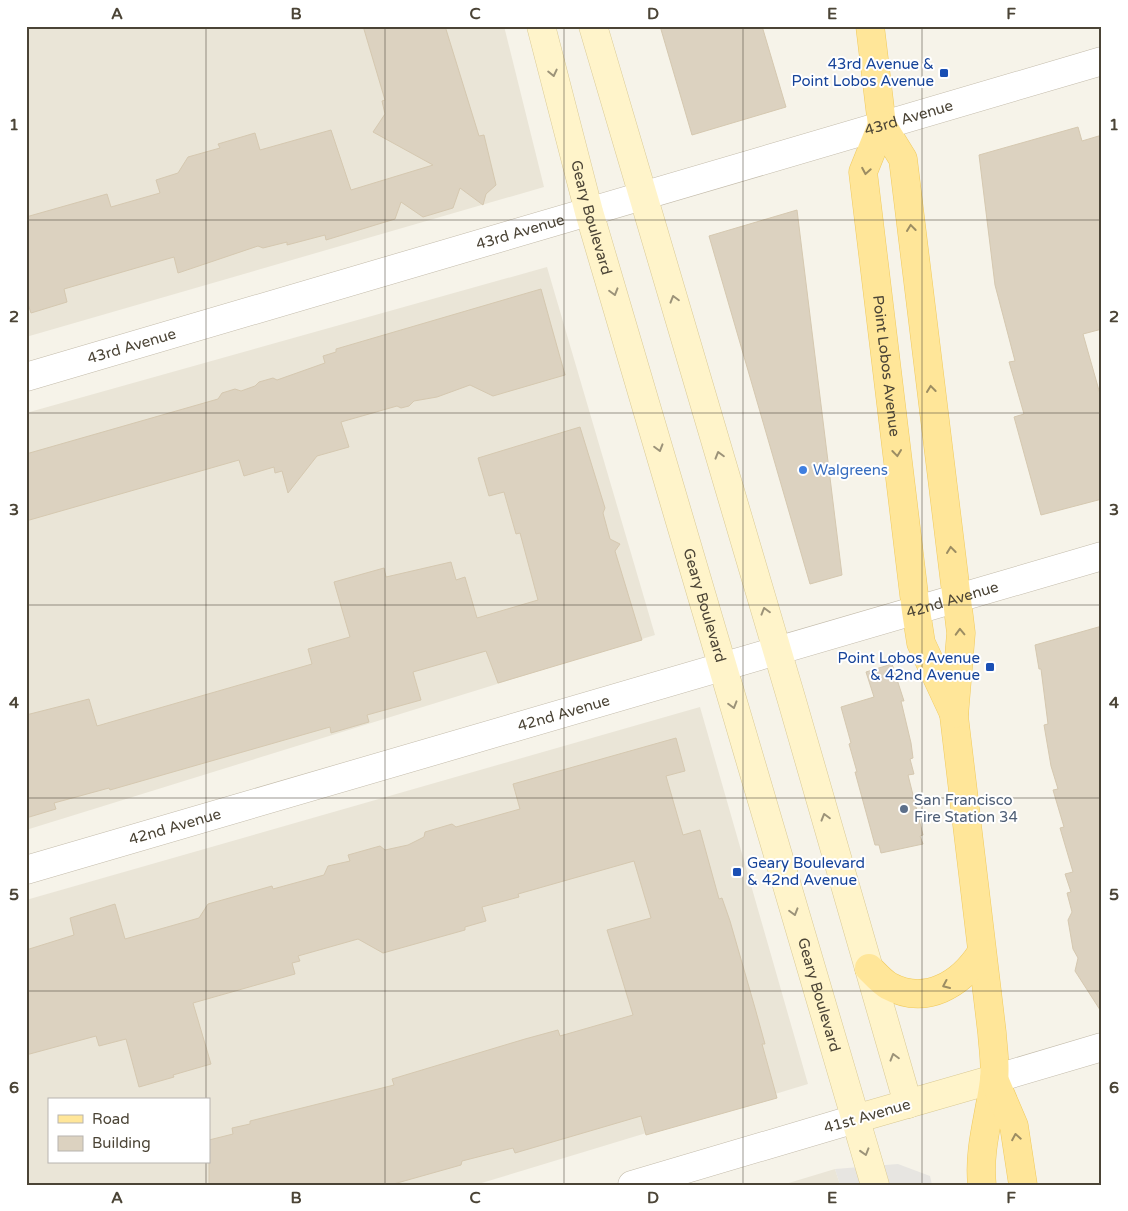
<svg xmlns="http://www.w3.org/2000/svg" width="1128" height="1211" viewBox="0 0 1128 1211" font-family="'Varela Round',sans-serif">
  <rect width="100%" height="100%" fill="#f6f3e9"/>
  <path fill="#eae5d7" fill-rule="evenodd" d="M 26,26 L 504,26 L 544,187 L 26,337 Z
    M 547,267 L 655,635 L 26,830 L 26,413 Z
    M 700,707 L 808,1084 L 475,1185 L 26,1185 L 26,900 ZM 49,1100 L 209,1100 L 209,1162 L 49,1162 Z
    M 835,1169 L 840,1185 L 782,1185 Z"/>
  <path fill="#e7e5e1" d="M 898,1164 L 930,1176 L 932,1185 L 840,1185 L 835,1169 Z"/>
  <path fill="#dcd2c0" stroke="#d5c8b0" d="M 363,26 L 445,26 L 479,136 L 484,135 L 496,185 L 486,194 L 483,205 L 460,188 L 453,208 L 423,217 L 401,202 L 395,219 L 326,240 L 325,235 L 287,245 L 287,242 L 263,248 L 258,246 L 178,273 L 174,257 L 64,289 L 67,302 L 31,313 L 26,298 L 26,217 L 107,194 L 111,207 L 160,193 L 156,180 L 178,173 L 188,157 L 220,148 L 218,144 L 255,133 L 260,150 L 331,130 L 351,190 L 433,165 L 373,132 L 385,114 L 382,101 L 385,100 Z
    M 660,26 L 762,26 L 786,107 L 692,135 Z
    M 1078,127 L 1082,141 L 1102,135 L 1102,329 L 1083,334 L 1102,401 L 1102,499 L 1041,515 L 1014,417 L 1024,414 L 1009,362 L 1015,361 L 995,285 L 979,155 Z
    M 797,210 L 842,575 L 810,584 L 709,236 Z
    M 541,289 L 565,375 L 493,396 L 470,385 L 437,397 L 414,401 L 409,406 L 401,408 L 397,406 L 341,422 L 349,447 L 317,456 L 288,493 L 282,471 L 275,473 L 274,467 L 244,476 L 239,460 L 26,521 L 26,454 L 218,399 L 222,393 L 235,389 L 241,391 L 255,386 L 259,382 L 273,378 L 277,380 L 325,363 L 323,356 L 336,352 L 336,349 Z
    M 580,427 L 605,508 L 603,513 L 610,539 L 620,544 L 615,551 L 642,640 L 498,683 L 486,651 L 413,672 L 421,700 L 367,715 L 369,722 L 331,733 L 330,727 L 110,790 L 109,788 L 54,803 L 56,809 L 26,818 L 26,715 L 89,699 L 97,726 L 312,664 L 308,649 L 350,637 L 334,582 L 384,568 L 386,577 L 451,562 L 456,580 L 465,577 L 477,618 L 538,600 L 520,533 L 516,534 L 504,492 L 489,496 L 478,458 Z
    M 1102,626 L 1102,1013 L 1075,971 L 1078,958 L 1073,949 L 1068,920 L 1072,912 L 1067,893 L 1071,892 L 1065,874 L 1073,872 L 1060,828 L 1064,827 L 1053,790 L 1058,789 L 1051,766 L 1044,725 L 1048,724 L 1041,669 L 1039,669 L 1035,645 Z
    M 892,664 L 904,701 L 901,701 L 911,743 L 913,758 L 910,759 L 914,774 L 908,775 L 923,835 L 920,836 L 923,844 L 881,853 L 879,845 L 875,845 L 855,772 L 857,772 L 849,744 L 851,743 L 841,707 L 874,697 L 866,672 Z
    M 676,738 L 685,771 L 666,776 L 683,835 L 700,830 L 719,899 L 722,898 L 730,921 L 755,1008 L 765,1044 L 762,1044 L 777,1098 L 646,1135 L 641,1116 L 515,1153 L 513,1148 L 462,1161 L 461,1165 L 390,1185 L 209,1185 L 209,1140 L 233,1134 L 232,1128 L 250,1124 L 250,1121 L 394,1085 L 392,1079 L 525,1039 L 558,1030 L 560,1036 L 633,1015 L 607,930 L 651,918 L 634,861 L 518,894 L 519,897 L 482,907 L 486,921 L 465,927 L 465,930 L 383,953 L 358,939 L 298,956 L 300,961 L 292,963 L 295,974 L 193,1003 L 211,1064 L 173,1075 L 174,1077 L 139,1087 L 126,1039 L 99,1046 L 96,1036 L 26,1055 L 26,950 L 74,935 L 70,918 L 115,904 L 125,939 L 199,918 L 208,904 L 272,886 L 273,889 L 324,875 L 328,866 L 350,861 L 348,855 L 380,846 L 385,850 L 408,845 L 424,837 L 425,832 L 452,824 L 456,827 L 520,809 L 513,784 Z"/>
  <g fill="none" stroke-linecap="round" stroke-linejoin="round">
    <g stroke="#c3bbaa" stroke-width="29">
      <g id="street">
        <path id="s1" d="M 26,377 L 1102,61"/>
        <path id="s2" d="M 26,870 L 1102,556"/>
        <path d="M 994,1079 L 1102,1047"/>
        <path d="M 632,1185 L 855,1119"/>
      </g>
    </g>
    <g stroke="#daca95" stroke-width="29">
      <g id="secondary">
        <path id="s3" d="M 541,26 L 589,212 L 875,1185"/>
        <path d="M 593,26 L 792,701 L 908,1104"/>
        <path d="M 855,1119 L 994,1079"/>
      </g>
    </g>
    <g stroke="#f0ca5d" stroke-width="29">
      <g id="primary">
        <path d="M 870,26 L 882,125 L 903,159 L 961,633 L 954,716 L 992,1033 C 993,1049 996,1065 994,1080 C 990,1115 978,1149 982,1185"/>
        <path id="s4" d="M 882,125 L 863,172 L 916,611 L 921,643 L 954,714"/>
        <path d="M 869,968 C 875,974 882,982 889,986 C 926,1006 961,984 981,953"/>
        <path d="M 994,1079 L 1014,1126 L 1023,1185"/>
      </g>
    </g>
    <use href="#street" stroke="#fff" stroke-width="28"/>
    <use href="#secondary" stroke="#fff4ca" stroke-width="28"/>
    <use href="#primary" stroke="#ffe699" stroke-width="28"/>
  </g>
  <defs><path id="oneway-chevron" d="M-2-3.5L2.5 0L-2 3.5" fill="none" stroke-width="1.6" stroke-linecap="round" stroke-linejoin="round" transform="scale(1.25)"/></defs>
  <g stroke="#9c9379">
    <use href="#oneway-chevron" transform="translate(553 73) rotate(77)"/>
    <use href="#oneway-chevron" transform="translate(614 292) rotate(74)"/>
    <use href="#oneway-chevron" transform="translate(674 299) rotate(-106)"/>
    <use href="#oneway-chevron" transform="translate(659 448) rotate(74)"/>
    <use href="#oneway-chevron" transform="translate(719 455) rotate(-106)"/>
    <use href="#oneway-chevron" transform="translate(765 611) rotate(-106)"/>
    <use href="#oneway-chevron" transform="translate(733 705) rotate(74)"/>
    <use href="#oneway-chevron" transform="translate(825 817) rotate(-106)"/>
    <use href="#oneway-chevron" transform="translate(794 912) rotate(74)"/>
    <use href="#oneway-chevron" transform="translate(894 1057) rotate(-106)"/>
    <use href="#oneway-chevron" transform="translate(865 1152) rotate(73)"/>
  </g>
  <g stroke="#9c8d63">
    <use href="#oneway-chevron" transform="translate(866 171) rotate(100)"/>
    <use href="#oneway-chevron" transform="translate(911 228) rotate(-97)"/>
    <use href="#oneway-chevron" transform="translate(931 389) rotate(-97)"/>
    <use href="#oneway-chevron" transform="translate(897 453) rotate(83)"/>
    <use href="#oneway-chevron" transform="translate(951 550) rotate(-97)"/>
    <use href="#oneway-chevron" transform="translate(960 632) rotate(-92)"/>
    <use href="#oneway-chevron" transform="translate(946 985) rotate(156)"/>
    <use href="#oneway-chevron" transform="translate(1016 1137) rotate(-100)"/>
  </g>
  <path fill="none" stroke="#4b4436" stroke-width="1" stroke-opacity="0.55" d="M 206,26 L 206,1100M 385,26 L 385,1185M 564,26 L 564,1185M 743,26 L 743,1185M 922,26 L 922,1185M 26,220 L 1102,220M 26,413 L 1102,413M 26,605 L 1102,605M 26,798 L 1102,798M 26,991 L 1102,991M 206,1162 L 206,1185"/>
  <g fill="#1a4fb4" stroke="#fff" stroke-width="2">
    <rect x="939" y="68" width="10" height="10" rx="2.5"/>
    <rect x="985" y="662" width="10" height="10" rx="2.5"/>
    <rect x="732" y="867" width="10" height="10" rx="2.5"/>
  </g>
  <circle fill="#3f7fe0" stroke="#fff" stroke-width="2" cx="803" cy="470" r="5"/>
  <circle fill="#5c6f8a" stroke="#fff" stroke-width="2" cx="904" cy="809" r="5"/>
  <g text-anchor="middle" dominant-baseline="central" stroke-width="4" stroke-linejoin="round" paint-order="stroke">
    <g font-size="15" fill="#164399" stroke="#fff" text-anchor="end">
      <text x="934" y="64">43rd Avenue &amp;<tspan x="934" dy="17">Point Lobos Avenue</tspan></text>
      <text x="980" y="658">Point Lobos Avenue<tspan x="980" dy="17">&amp; 42nd Avenue</tspan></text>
      <text x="747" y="863" text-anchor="start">Geary Boulevard<tspan x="747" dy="17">&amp; 42nd Avenue</tspan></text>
    </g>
    <g font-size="15" fill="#4b4436" stroke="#fff">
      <text stroke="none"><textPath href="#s1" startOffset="920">43rd Avenue</textPath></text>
      <text stroke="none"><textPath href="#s3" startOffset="198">Geary Boulevard</textPath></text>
      <text stroke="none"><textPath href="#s1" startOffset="515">43rd Avenue</textPath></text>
      <text stroke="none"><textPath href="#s1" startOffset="110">43rd Avenue</textPath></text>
      <text stroke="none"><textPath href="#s4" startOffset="246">Point Lobos Avenue</textPath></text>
      <text stroke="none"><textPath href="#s2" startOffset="965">42nd Avenue</textPath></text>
      <text stroke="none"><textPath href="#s3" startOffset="602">Geary Boulevard</textPath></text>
      <text stroke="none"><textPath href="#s2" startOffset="560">42nd Avenue</textPath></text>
      <text stroke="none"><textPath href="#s2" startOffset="155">42nd Avenue</textPath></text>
      <text stroke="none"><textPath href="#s3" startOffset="1008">Geary Boulevard</textPath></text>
      <text transform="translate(867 1116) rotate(-16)">41st Avenue</text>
    </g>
    <g font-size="15" fill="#366cbe" stroke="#fff" text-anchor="start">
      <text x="813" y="470">Walgreens</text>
    </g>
    <g font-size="15" fill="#4e5e75" stroke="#fff" text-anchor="start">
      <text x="914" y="800">San Francisco<tspan x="914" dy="17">Fire Station 34</tspan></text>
    </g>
  </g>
  <rect width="1128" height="1211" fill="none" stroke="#ffffff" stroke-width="55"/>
  <rect x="48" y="1098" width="162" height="65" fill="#ffffff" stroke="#b7b4af"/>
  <rect x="58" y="1115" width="25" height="8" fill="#ffe699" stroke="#b7b4af"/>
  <text x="92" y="1124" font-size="15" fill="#4b4436">Road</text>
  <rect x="58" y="1136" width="25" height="15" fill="#dcd2c0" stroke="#b7b4af"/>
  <text x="92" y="1148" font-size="15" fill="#4b4436">Building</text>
  <rect x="28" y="28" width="1072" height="1156" fill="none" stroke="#4b4436" stroke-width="2"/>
  <g font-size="16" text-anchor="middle" font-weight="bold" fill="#4b4436">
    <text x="117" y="19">A</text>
    <text x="296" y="19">B</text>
    <text x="475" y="19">C</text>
    <text x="653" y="19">D</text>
    <text x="832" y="19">E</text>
    <text x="1011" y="19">F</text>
    <text x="14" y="130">1</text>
    <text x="1114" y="130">1</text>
    <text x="14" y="322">2</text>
    <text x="1114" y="322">2</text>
    <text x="14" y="515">3</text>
    <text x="1114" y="515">3</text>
    <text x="14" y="708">4</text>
    <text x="1114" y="708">4</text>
    <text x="14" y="900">5</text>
    <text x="1114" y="900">5</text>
    <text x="14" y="1093">6</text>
    <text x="1114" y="1093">6</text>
    <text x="117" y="1203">A</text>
    <text x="296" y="1203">B</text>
    <text x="475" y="1203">C</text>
    <text x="653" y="1203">D</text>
    <text x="832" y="1203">E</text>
    <text x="1011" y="1203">F</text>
  </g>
</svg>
